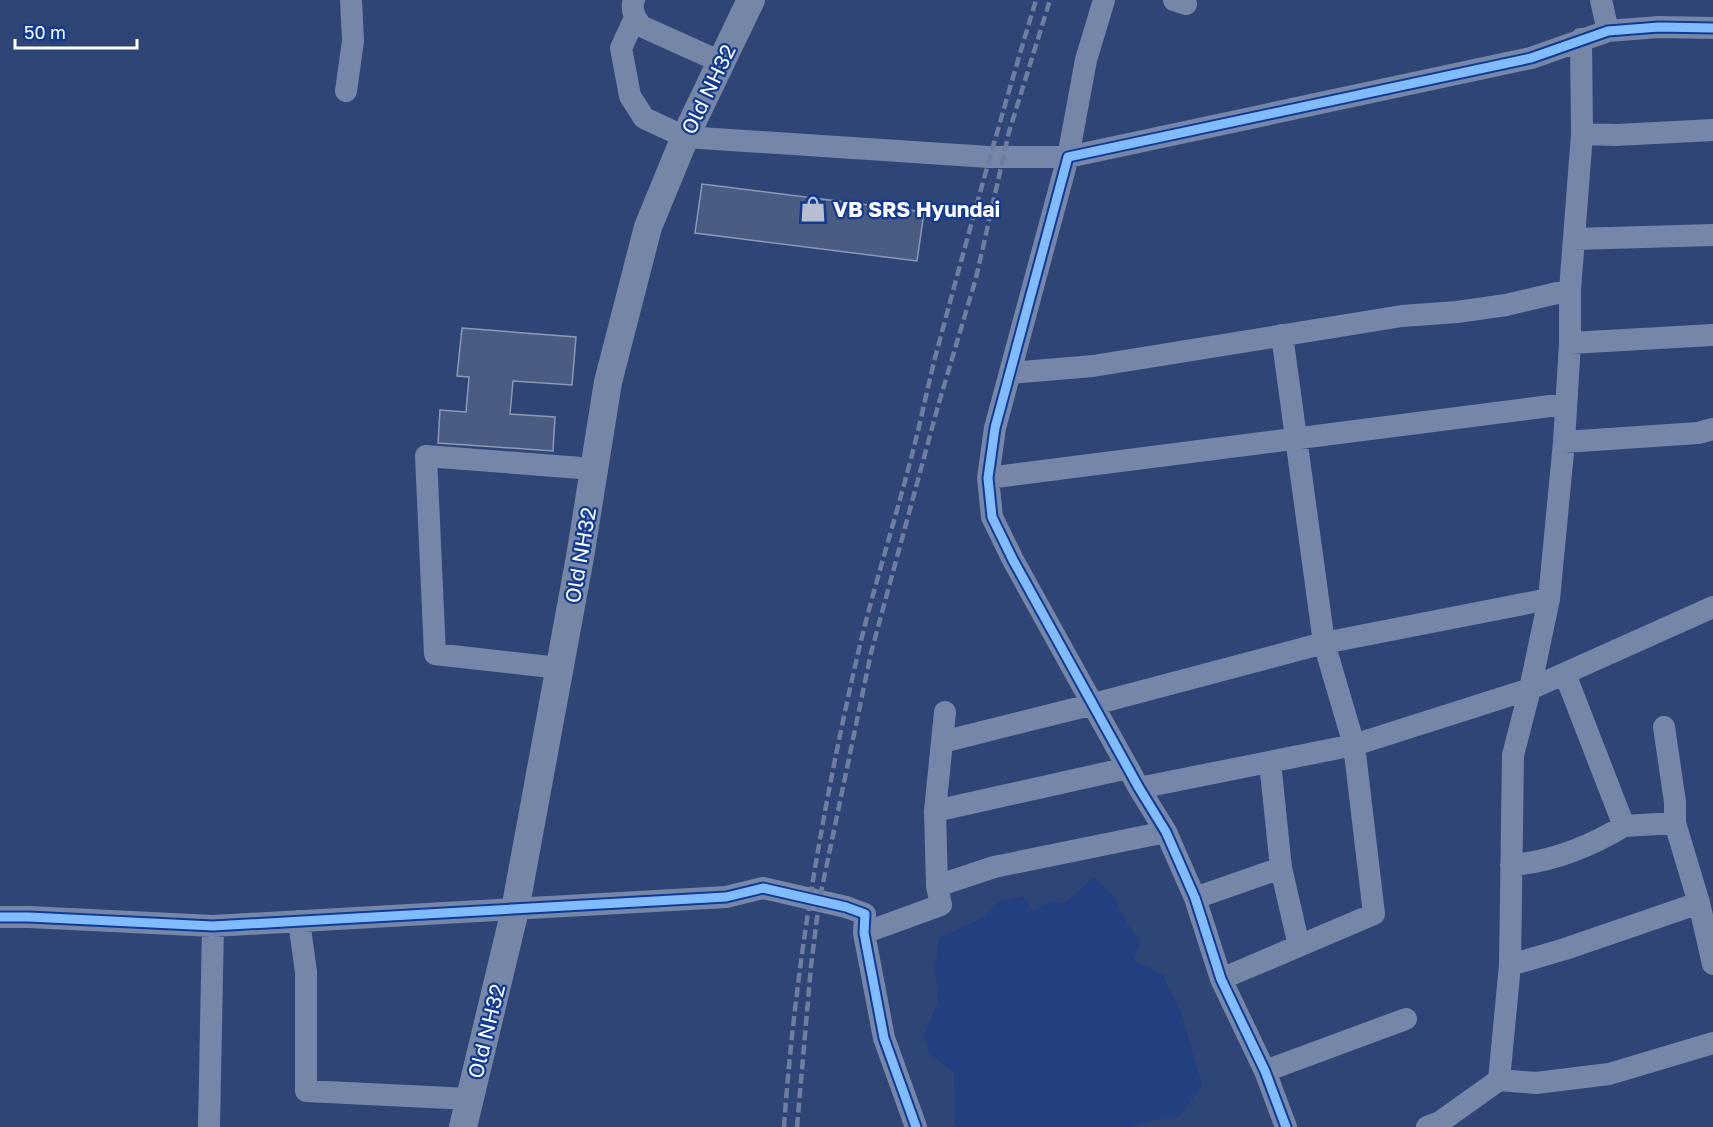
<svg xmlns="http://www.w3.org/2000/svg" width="1713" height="1127" viewBox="0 0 1713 1127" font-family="'Golos Text',sans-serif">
  <rect width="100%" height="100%" fill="#2f4575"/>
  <path fill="#224080" d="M 1094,877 L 1114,897 L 1128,925 L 1140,942 L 1134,961 L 1163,975 L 1181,1013 L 1202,1086 L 1179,1117 L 1153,1120 L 1130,1127 L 957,1127 L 955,1123 L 954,1072 L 929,1053 L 924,1036 L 938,1001 L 935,965 L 939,938 L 981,919 L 1000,901 L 1024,896 L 1033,912 L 1050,901 L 1065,903 Z"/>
  <path fill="#4a5c83" stroke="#8c99b6" stroke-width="1.5" d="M 702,184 L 924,212 L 917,261 L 695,233 Z
    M 462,328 L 576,337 L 572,385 L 513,381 L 510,414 L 555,417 L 553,451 L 438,443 L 440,410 L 466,412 L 469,377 L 457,376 Z"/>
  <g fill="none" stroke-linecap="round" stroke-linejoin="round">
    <path stroke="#7686a8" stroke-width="22" d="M 634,0 C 630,9 635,18 641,26 L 721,62
      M 1174,0 L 1186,4
      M 1601,0 L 1608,31
      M 635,18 L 621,48 L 630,96 L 644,118 L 685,137 L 989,157 L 1068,157 L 1086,60 L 1104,0
      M 346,91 L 353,41 L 351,0
      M 1582,134 L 1616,135 L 1713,130
      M 1574,239 L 1713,235
      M 1570,343 L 1713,335
      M 1010,373 L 1093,366 L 1402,316 L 1457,312 L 1506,305 L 1570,290
      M 1564,442 L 1698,433 L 1713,429
      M 988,478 L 1566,404
      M 559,668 L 435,654 L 426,456 L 594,469
      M 1565,674 L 1624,826 L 1675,823 L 1699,903 L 1713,964
      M 1664,727 L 1675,802 L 1675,823
      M 942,742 L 1094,704 L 1324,643 L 1549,599
      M 1139,788 L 1354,745 L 1530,689 L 1549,599 L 1564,442 L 1570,343 L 1570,290 L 1582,134 L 1581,39
      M 935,811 L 1128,768
      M 1511,865 C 1552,862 1589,847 1624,826
      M 1281,868 L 1299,946
      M 937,886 L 935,811 L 945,712
      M 1195,898 L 1281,868 L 1270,762
      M 0,917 L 29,917 L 213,926 L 726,897 L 763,888 L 846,907 L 865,914 L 864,933 L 884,1038 L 916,1127
      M 299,921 L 306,972 L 306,1091 L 470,1099
      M 864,933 L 941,905 L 937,886 L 994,867 L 1166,832
      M 1510,965 L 1565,949 L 1699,903
      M 1221,979 L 1374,914 L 1354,745 L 1324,643 L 1282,335
      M 1265,1071 L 1406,1019
      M 1499,1080 L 1536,1083 L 1609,1074 L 1713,1043
      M 209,1127 L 213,926
      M 1286,1127 L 1265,1071 L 1221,979 L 1195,898 L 1166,832 L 1139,788 L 1013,560 L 992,517 L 988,478 L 995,428 L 1068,157 L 1531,58 L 1608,31 L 1659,27 L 1713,28
      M 1427,1127 L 1440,1122 L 1499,1080 L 1510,965 L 1513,755 L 1530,689 L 1713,607"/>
    <path stroke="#7686a6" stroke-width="28" d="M 463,1127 L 515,910 L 580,557 L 608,382 L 648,227 L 685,137 L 751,0"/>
    <path stroke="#6e7da0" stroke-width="4.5" stroke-dasharray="10 4.5" stroke-linecap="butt" d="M 784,1127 C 795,970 821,815 856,662 C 871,596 892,531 909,466 C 919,430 926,394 935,358 C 967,238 1000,119 1036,0
      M 797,1127 L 811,966 L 819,902 L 871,653 L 938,406 L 976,278 L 1009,132 L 1050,0"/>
    <g stroke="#123a92" stroke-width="13">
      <path id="cycleway" d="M 0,917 L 29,917 L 213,926 L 726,897 L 763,888 L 846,907 L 865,914 L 864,933 L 884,1038 L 916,1127
        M 1286,1127 L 1265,1071 L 1221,979 L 1195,898 L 1166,832 L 1139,788 L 1013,560 L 992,517 L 988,478 L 995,428 L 1068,157 L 1531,58 L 1608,31 L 1659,27 L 1713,28"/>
    </g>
    <use href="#cycleway" stroke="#80bcff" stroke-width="9"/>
  </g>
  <defs>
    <g id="shop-bare" transform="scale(2.07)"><path d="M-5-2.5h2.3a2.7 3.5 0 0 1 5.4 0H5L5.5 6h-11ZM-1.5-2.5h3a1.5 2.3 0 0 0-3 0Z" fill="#b6becf" stroke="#123a92" stroke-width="2.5" paint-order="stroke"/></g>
  </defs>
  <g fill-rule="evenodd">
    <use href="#shop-bare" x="813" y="209"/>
  </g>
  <g text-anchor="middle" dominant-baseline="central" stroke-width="4.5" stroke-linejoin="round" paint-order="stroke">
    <g font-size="21" fill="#fff" stroke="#123a92">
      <text transform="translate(708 89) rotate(-64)">Old NH32</text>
      <text transform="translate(580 555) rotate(-80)">Old NH32</text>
      <text transform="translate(486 1031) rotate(-76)">Old NH32</text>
    </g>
    <g font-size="21" font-weight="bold" fill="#fff" stroke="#123a92" text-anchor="start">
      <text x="833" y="209">VB SRS Hyundai</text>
    </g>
  </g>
  <path d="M15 39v9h122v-9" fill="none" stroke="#ffffff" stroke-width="3"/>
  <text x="24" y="39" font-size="18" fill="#ffffff" stroke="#123a92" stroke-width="4.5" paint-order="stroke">50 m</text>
</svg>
